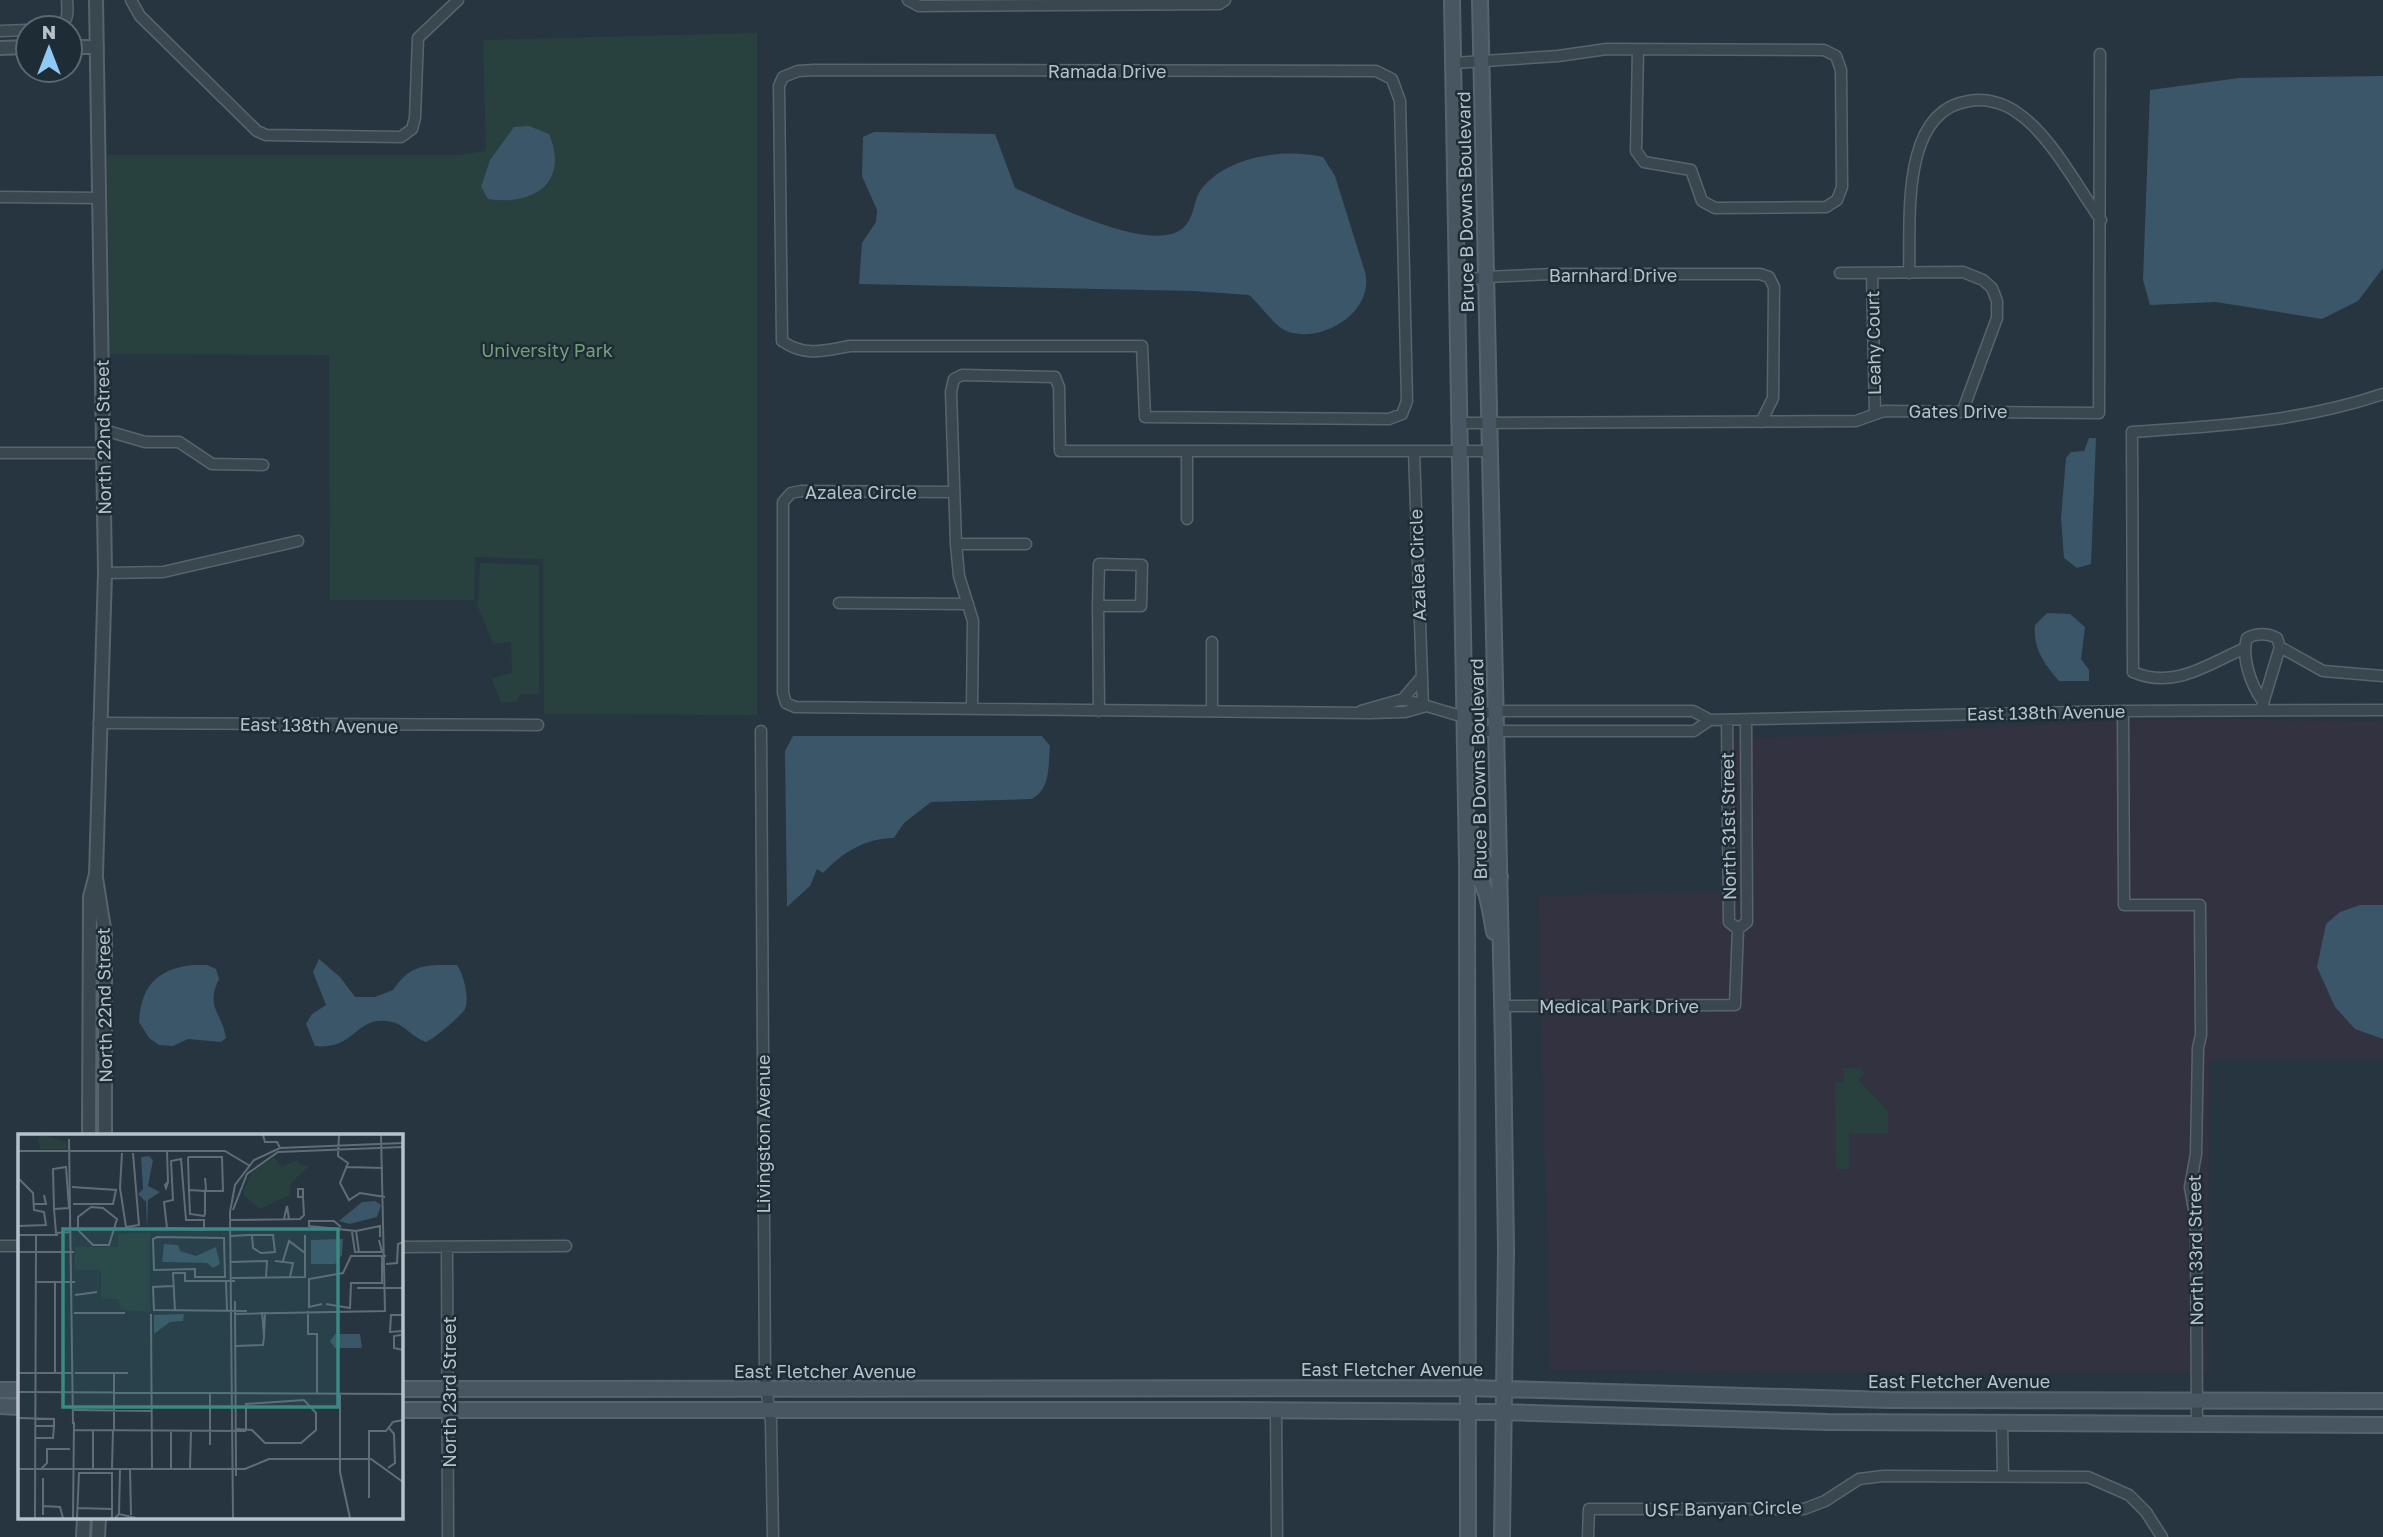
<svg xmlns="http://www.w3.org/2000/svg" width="2383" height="1537" viewBox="0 0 2383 1537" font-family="'Golos Text',sans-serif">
  <rect width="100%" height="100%" fill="#263540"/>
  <path fill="#323241" d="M 2137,720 L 2383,721 L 2383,1060 L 2209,1060 L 2208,1374 L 1550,1370 L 1538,895 L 1725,892 L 1723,740 Z"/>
  <path fill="#28413f" d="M 757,33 L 757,715 L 544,714 L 543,559 L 475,557 L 474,600 L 330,600 L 329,355 L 110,354 L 107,155 L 458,155 L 486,151 L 483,40 Z
    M 480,563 L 539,565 L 539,694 L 520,694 L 517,702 L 501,702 L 491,678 L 512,673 L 511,642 L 493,644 L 478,607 Z
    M 1843,1068 L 1860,1068 L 1865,1073 L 1858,1080 L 1888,1111 L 1888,1133 L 1849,1133 L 1849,1169 L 1836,1169 L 1835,1082 L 1844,1082 Z"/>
  <path fill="#3b5668" d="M 2383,76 L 2383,268 L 2358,301 L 2322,319 L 2216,302 L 2150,305 L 2143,280 L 2150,90 L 2239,78 Z
    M 529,126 L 549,134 C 570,184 532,206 488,199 L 481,187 L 490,160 L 514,127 Z
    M 874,132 L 995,134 L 1015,188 C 1051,203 1141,249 1177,232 C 1197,222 1191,200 1203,187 C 1229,156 1285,148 1323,157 L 1335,176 L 1365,272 C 1375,310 1325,343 1289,332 C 1275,328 1261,305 1249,295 L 1193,291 L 859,284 L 862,243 L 876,222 L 877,210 L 862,176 L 863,137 Z
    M 2089,438 L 2096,438 L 2091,564 L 2077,568 L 2064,558 L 2061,518 L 2066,458 L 2071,452 L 2084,451 Z
    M 2047,613 L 2070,614 L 2085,627 L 2081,659 L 2089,670 L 2089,681 L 2059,681 C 2044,663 2033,649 2035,625 Z
    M 793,736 L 1042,736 L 1050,746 C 1048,765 1051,790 1031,799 L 931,802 L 904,823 L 894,838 C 866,838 843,852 823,873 L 817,869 L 810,886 L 787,907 L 785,751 Z
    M 2360,905 L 2383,905 L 2383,1039 L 2355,1029 L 2335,1007 L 2317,967 L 2326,924 L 2340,912 Z
    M 319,959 L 340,977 L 355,997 L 375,997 L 393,990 C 411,963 427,965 457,965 C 463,973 470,998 465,1009 C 461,1016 434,1039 426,1042 C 413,1038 405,1025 392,1022 C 355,1014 356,1051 315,1046 L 306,1024 L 312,1014 L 326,1005 L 313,972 Z
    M 193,965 L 207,965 L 216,969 L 219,979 C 205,1008 222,1012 226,1038 L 221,1042 L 188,1039 L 173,1046 L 159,1045 L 149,1038 L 139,1022 C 141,987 156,969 193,965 Z"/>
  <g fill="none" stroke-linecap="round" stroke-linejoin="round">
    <g stroke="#58646d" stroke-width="13">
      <path id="minor" d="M 131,0 L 140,16 L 257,131 L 266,135 L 401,137 L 412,129 L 415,118 L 418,38 L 458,0
        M 908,0 L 919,6 L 1219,4 L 1225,0
        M 57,28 C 69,21 68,13 67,0
        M 0,31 L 28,30
        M 1454,63 L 1558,56 L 1607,49 L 1824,50 L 1836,56 L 1841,70 L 1842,187 L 1837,200 L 1826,207 L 1715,208 L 1702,201 L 1691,170 L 1644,162 L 1636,151 L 1638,50
        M 815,70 L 1376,71 L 1392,79 L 1400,101 L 1407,401 L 1402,414 L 1389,419 L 1145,417 L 1142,346 L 850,346 C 824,351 805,357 782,341 L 779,86 L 783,77 L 798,71 Z
        M 0,197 L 100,198
        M 1840,273 L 1963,272 L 1983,280 L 1992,288 L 1997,301 L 1997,318 L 1963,410
        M 1909,273 C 1911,222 1899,111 1969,101 C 1986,98 2005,103 2019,114 C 2051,136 2078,188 2101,220
        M 1872,274 L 1875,413
        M 1457,282 L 1485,277 L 1553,274 L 1760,274 L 1769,277 L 1774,287 L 1773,398 L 1761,422
        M 1460,423 L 1856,421 L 1884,411 L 2099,413 L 2100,54
        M 104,430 L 145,442 L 179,442 L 212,464 L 263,465
        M 1187,451 L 1187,519
        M 1414,451 L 1423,707
        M 0,453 L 104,453
        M 953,492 L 801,491 L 791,493 L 783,502 L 783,693 L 786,703 L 795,707 L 1370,713 L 1405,712 L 1423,707
        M 956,544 L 1026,544
        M 105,573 L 163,572 L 298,541
        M 839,603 L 968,604
        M 1098,606 L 1099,564 L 1142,565 L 1141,606 L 1098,606 L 1099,711
        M 1212,642 L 1212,711
        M 2280,647 L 2323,671 L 2383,676
        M 2243,649 C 2208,664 2174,690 2133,672 L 2132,432 C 2218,426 2301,422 2383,394
        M 1403,699 L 1420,679
        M 972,708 L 973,621 L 959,576 L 956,544 L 951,392 L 954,379 L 962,375 L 1055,377 L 1059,387 L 1060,451 L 1491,451
        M 2261,710 L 2280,647 L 2277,638 C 2267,633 2257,633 2247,638 C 2241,657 2251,685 2262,700
        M 1361,711 L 1403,699 L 1464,717 L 1497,711 L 1693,711 L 1710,720 L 2123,711 L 2383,710
        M 2123,711 L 2124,905 L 2200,905 L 2201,1035 L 2198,1048 L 2196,1154 L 2190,1187 L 2196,1221 L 2197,1424
        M 1727,720 L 1729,922 L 1738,929 L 1747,922 L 1746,720
        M 99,723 L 538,725
        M 761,731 L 765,1380 L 771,1422 L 773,1537
        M 1464,731 L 1694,731 L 1710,720
        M 1502,1006 L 1735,1005 L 1738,929
        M 0,1246 L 19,1246
        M 401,1247 L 566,1246
        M 447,1247 L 448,1537
        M 1276,1411 L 1277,1537
        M 2002,1424 L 2003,1475
        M 1588,1537 L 1589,1509 L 1804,1509 L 1825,1501 L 1859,1479 L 1883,1476 L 2088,1477 L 2129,1495 L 2146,1512 L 2162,1537"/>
    </g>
    <g stroke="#58646d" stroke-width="16">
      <path id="tertiary" d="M 70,47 L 97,47
        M 0,48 L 28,47
        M 96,878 L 105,935 L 105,1136
        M 89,1136 L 90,897 L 96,874 L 105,573 L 96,0
        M 83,1537 L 84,1518
        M 98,1537 L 99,1518"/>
    </g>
    <g stroke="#58646d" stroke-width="18">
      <path id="secondary" d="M 1452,0 L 1467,864 L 1468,1537
        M 1480,0 L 1503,1046 L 1506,1250 L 1502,1537
        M 1470,829 L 1485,861 L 1500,877
        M 1467,864 C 1488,881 1489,906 1494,932
        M 401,1389 L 1469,1388 L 1889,1400 L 2383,1401
        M 0,1390 L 19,1390
        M 0,1406 L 19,1407
        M 401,1410 L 1231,1410 L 1503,1412 L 1828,1422 L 2383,1425"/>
    </g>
    <use href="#minor" stroke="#3a474f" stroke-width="10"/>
    <use href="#tertiary" stroke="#3a474f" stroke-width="12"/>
    <use href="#secondary" stroke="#485662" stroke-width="14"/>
  </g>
  <g text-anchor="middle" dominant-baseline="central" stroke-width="5" stroke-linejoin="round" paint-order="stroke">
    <g font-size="18" fill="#b6c1ca" stroke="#1e2c35">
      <text x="1107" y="71">Ramada Drive</text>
      <text transform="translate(1465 202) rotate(-91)">Bruce B Downs Boulevard</text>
      <text x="1613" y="275">Barnhard Drive</text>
      <text transform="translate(1873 343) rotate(-91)">Leahy Court</text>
      <text x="1958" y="411">Gates Drive</text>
      <text transform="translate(103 437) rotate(-91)">North 22nd Street</text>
      <text x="861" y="492">Azalea Circle</text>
      <text transform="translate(1417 565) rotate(-92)">Azalea Circle</text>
      <text transform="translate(2046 712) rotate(-1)">East 138th Avenue</text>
      <text transform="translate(319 725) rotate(1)">East 138th Avenue</text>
      <text transform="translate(1478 769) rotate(-91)">Bruce B Downs Boulevard</text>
      <text transform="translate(1728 826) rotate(-91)">North 31st Street</text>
      <text transform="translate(104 1005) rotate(-91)">North 22nd Street</text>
      <text x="1619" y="1006">Medical Park Drive</text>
      <text transform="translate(763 1134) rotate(-90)">Livingston Avenue</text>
      <text transform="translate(2195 1250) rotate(-91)">North 33rd Street</text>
      <text x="1392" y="1369">East Fletcher Avenue</text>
      <text x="825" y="1371">East Fletcher Avenue</text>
      <text x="1959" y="1381">East Fletcher Avenue</text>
      <text transform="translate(449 1392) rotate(-90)">North 23rd Street</text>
      <text transform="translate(1723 1508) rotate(-1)">USF Banyan Circle</text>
    </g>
    <g font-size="18" fill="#75a077" stroke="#1e2c35">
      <text x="547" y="350">University Park</text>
    </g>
  </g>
  <g transform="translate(18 1134)">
    <rect width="385" height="385" fill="#263540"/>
    <path d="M 25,1 L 49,8 L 50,15 L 22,15 L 20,5 ZM 256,23 L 264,33 L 280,25 L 281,30 L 291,32 L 273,49 L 272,61 L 242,75 L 226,62 L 226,55 L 233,39 ZM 132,99 L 132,178 L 103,176 L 100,165 L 83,165 L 83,136 L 57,136 L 57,113 L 100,113 L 100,100 Z" fill="#28413f"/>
    <path d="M 131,22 L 135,26 L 130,52 L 142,58 L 130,66 L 129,96 L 128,68 L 120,60 L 125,55 L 123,23 ZM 357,67 L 363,71 L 359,83 L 331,90 L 321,87 L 344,68 ZM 325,105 L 324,121 L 317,130 L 293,130 L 293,106 ZM 146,110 L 160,111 L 162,117 L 178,122 L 198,113 L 202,130 L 195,134 L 189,129 L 144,128 ZM 136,181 L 165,180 L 166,181 L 165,187 L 152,188 L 136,200 ZM 317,200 L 342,200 L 344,214 L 317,214 L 312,207 Z" fill="#3b5668"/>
    <path fill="none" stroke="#606d77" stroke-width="2" d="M 245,1 L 247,8 L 259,8 L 262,14M 321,1 L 320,22 L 330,29 L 322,49 L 331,66 L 342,59 L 367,63M 51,5 L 55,290M 0,17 L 207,17 L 232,32M 149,17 L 150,48 L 148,54 L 147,51 L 150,48M 104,19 L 102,54 L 108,93 L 121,91 L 115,19M 163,25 L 168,86 L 186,86 L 186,96 L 149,94 L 146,68 L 155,66 L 153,27 ZM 329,33 L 365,34M 0,44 L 15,59 L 16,76 L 26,78 L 28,91 L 0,92M 54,53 L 98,56 L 95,70 L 55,70M 171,56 L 187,57 L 205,57 L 204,23 L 171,23 L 170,24 L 171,56 L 172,80 L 186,82 L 187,80 L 187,57 L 188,55 L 187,44M 16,70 L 28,70 L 26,61M 73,73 L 85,74 L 99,85 L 91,111 L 75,111 L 60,96 L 60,83 ZM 36,75 L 51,74 L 48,33 L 35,35 L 36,75 L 38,99 L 52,98 L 52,82M 215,76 L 229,40 L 260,18 L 385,13M 266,85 L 269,72 L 271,85M 212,86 L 282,85 L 286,81 L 285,63 L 285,55 L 280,55 L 280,63 L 285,63M 323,93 L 316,87 L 291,87 L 291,92 L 338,97 L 341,118 L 364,118 L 361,106M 338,97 L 362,92 L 362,103M 334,98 L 337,118 L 341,118M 0,101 L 40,101M 213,102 L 230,101 L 255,101 L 257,118 L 243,119 L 235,114 L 234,101M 139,103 L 206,104 L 207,143 L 177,143 L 177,135 L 136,136 L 135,105 ZM 0,118 L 56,118M 257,127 L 275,129 L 272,143M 265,127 L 271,107 L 287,119M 213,128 L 249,127 L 248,144M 368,130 L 379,129 L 380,110 L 385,108M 213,144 L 287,143 L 287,101M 208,147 L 209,177M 18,148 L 57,148M 155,152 L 135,153 L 136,176 L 229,177M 339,154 L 385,154M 57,161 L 79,158M 217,167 L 218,342M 304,170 L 291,173 L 291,145 L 325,139 L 333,122 L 368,122M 308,170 L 332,174 L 333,149 L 364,149 L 364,123M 157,177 L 155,139 L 167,139 L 167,147 L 217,147M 290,177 L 290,200 L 299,200 L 299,260M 244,178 L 246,203 L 247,178M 56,179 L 107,179M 133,180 L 134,335M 216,180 L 367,177 L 363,1M 385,181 L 373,181 L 372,198 L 385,197M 383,201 L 376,202 L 376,214 L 385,216M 218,212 L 245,211 L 246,203M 0,239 L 55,239M 37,239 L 37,148M 57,239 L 110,239M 96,239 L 96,296M 0,258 L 385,260M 192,258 L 192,311M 322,259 L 322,338 L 332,384M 56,276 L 134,277M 0,284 L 36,285 L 36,292 L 17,292M 218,295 L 234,296 L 247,309 L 283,309 L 298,296 L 298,279 L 286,266 L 228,270 L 228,295M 56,296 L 228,297M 17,304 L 35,304 L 36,292M 370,334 L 377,329 L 376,300 L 371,294M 0,335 L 227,335 L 251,325 L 353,325 L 385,348M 23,335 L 29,329 L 29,315 L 52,315M 75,335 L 75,296M 94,335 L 95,296M 112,335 L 113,381M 153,335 L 153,296M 172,335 L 173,296M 25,344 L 25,381M 351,364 L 351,297 L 368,297 L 375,288 L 385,286M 25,372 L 42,373 L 45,384M 59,374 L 94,375M 101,380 L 102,335M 17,384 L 18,101M 55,384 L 56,288M 59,384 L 61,339 L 94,339 L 94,384M 97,384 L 101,380 L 118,384M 215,384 L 212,78 L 217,51 L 236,26 L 262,14 L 385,9"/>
    <path fill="#398985" fill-opacity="0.15" stroke="#398985" stroke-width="3.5" d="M 45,95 L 320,95 L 320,273 L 45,273 Z"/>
    <rect width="385" height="385" fill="none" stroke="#b6c1ca" stroke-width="3.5"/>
  </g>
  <g transform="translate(49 49)"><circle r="33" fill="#1e2c35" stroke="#5b6871" stroke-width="2"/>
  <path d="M0-5L12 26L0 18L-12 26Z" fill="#8fc9f7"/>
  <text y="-10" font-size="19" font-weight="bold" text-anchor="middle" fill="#b6c1ca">N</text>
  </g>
</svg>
